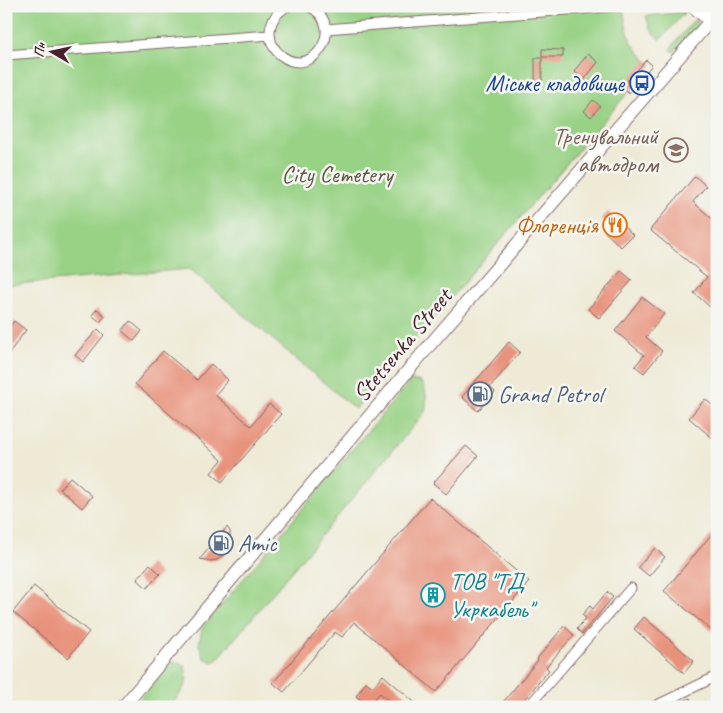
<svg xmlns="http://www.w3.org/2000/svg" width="723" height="713" viewBox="0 0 723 713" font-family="Caveat,sans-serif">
  <rect width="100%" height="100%" fill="#f6f6f2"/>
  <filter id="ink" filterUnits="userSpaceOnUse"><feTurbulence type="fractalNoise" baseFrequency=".02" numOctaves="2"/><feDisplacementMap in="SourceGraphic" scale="10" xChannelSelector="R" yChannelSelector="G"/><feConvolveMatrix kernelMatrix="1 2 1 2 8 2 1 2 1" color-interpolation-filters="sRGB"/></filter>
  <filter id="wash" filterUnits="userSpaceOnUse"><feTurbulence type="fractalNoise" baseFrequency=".0096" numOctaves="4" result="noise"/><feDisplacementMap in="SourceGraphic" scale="20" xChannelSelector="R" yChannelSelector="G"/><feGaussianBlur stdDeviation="1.12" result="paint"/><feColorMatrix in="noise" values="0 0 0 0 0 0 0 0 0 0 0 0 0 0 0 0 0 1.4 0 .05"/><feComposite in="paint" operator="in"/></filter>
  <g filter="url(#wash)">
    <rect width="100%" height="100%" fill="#eeead6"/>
    <path fill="#98d285" stroke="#717858" d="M 6,6 L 623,6 C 627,36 630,46 652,65 L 355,409 L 190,269 L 6,285 Z
      M 685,12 L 660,40 L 651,30 L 646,16 Z
      M 694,20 L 699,23 L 674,52 L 670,49 Z
      M 411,380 L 421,382 C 427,390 427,402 425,412 L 216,661 L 212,662 L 204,658 L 199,645 L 202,628 Z
      M 174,662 L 183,664 C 193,681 180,694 170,707 L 133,707 L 170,663 Z"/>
    <g id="blocks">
      <path fill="#e8927c" d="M 542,49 L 563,50 L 563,57 L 542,57 Z
        M 588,54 L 598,62 L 584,80 L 574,71 Z
        M 535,58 L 542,58 L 542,84 L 535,84 Z
        M 646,60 L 652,65 L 629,93 L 622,87 Z
        M 593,100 L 600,106 L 591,117 L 584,111 Z
        M 695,176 L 706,186 L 693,202 L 717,223 L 717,313 L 694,293 L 707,277 L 650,230 Z
        M 608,212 L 633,235 L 621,247 L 605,232 L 608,228 L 606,226 L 608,224 L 602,219 Z
        M 621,271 L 632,280 L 599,318 L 588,309 Z
        M 642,297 L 664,314 L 646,337 L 662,351 L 644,373 L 635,366 L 644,355 L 615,331 Z
        M 97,309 L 105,316 L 100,322 L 92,315 Z
        M 14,321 L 26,330 L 6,357 L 6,332 Z
        M 130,321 L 142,331 L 134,341 L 122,331 Z
        M 98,329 L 104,335 L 83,362 L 75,355 Z
        M 509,342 L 520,352 L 490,387 L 495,392 L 478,411 L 462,397 Z
        M 163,351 L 197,380 L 211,364 L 228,380 L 215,395 L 251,426 L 269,404 L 281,414 L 222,482 L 211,473 L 222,460 L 135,384 Z
        M 705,399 L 717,409 L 717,442 L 689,418 Z
        M 466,446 L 478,456 L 446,494 L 433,483 Z
        M 70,477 L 92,496 L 82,508 L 60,489 Z
        M 430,498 L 529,582 L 436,692 L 354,622 L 342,637 L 335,632 L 284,692 L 273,683 Z
        M 227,527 L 230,531 L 230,540 L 229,547 L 224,555 L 217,560 L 210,561 L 200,559 Z
        M 717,528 L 717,635 L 664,591 Z
        M 655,548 L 665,557 L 649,576 L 638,567 Z
        M 150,564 L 160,574 L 147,588 L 137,579 Z
        M 34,586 L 89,632 L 68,658 L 13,612 Z
        M 607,592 L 613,597 L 582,634 L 577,629 L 586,618 L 582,615 L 590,606 L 593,609 Z
        M 644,617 L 694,661 L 684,673 L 634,629 Z
        M 564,626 L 574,635 L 546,667 L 549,670 L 518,707 L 499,707 L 538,660 L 537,659 Z
        M 383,675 L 420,707 L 396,707 L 380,693 L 368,706 L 356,696 L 366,682 L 373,687 Z
        M 690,698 L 694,707 L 670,707 Z"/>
    </g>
  </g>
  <g filter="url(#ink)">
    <use href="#blocks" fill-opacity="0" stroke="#836667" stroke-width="1"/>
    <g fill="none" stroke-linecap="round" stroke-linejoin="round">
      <g stroke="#836667" stroke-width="11">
        <path id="minor" d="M 288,6 C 277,12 270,20 270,33 C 270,43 275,51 282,56 C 314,80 348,24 308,6
          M 690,6 L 709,22
          M 702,6 L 711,19
          M 326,29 L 619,6
          M 6,55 L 270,35
          M 528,707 L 631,588
          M 653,707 L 717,676"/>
      </g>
      <g stroke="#836667" stroke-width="14">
        <path id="secondary" d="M 123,707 L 428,347 L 717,13"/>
      </g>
      <use href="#minor" stroke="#fff" stroke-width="9"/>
      <use href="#secondary" stroke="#fff" stroke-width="12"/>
    </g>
  </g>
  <defs>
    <g id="bus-ring" transform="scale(1.25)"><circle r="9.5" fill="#f6f6f2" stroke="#1a4fb4" stroke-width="1.5"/><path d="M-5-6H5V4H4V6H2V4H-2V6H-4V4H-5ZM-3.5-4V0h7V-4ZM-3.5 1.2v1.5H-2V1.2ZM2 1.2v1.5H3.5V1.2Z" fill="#1a4fb4"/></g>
    <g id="school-ring" transform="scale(1.25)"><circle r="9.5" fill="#f6f6f2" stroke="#8d6e63" stroke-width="1.5"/><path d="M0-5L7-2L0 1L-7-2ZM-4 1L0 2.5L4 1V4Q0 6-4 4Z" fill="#8d6e63"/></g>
    <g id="restaurant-ring" transform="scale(1.25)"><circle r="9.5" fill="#f6f6f2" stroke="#e8710a" stroke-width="1.5"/><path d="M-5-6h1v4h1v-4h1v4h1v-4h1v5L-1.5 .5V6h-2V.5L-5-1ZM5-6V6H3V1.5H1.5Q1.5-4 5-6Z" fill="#e8710a"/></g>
    <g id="fuel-ring" transform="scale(1.25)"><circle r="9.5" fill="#f6f6f2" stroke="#5c6f8a" stroke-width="1.5"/><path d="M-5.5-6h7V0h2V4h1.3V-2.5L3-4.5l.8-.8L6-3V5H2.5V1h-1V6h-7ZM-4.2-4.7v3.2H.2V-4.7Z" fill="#5c6f8a"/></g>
    <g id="building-ring" transform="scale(1.25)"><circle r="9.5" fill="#f6f6f2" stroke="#0f9aa8" stroke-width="1.5"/><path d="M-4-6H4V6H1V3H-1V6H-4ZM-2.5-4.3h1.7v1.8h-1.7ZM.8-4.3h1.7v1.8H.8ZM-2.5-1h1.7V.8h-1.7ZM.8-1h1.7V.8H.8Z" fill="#0f9aa8"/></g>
  </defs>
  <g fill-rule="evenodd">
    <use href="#bus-ring" x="642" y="83"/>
    <use href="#school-ring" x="676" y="150"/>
    <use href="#restaurant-ring" x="615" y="225"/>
    <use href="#fuel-ring" x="480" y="394"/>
    <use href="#fuel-ring" x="221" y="543"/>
    <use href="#building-ring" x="433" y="595"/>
  </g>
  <g text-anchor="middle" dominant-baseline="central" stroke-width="5" stroke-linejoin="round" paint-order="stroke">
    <g font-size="24" fill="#164399" stroke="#f6f6f2" text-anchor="end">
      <text x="624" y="83">Міське кладовище</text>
    </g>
    <g font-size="24" fill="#785e54" stroke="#f6f6f2" text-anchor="end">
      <text x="658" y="136">Тренувальний<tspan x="658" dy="28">автодром</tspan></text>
    </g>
    <g font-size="24" fill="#615546" stroke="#f6f6f2">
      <text x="337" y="174">City Cemetery</text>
    </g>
    <g font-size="24" fill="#c56008" stroke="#f6f6f2" text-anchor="end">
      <text x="598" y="225">Флоренція</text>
    </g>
    <g font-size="24" fill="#4a1f2b" stroke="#f6f6f2">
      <text transform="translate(402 345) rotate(-50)">Stetsenka Street</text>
    </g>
    <g font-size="24" fill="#4e5e75" stroke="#f6f6f2" text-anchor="start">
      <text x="498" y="394">Grand Petrol</text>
      <text x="238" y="543">Amic</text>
    </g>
    <g font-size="24" fill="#0d838f" stroke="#f6f6f2" text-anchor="start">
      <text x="450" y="581">ТОВ "ТД<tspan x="450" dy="28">Укркабель"</tspan></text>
    </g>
  </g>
  <rect width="723" height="713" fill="none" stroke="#f6f6f2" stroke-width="25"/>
  <g transform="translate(52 52) rotate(279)" stroke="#f6f6f2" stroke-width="4" paint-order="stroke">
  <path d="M0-4L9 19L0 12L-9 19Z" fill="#4a1f2b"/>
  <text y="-8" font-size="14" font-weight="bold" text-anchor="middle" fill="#4a1f2b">Пн</text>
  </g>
</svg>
